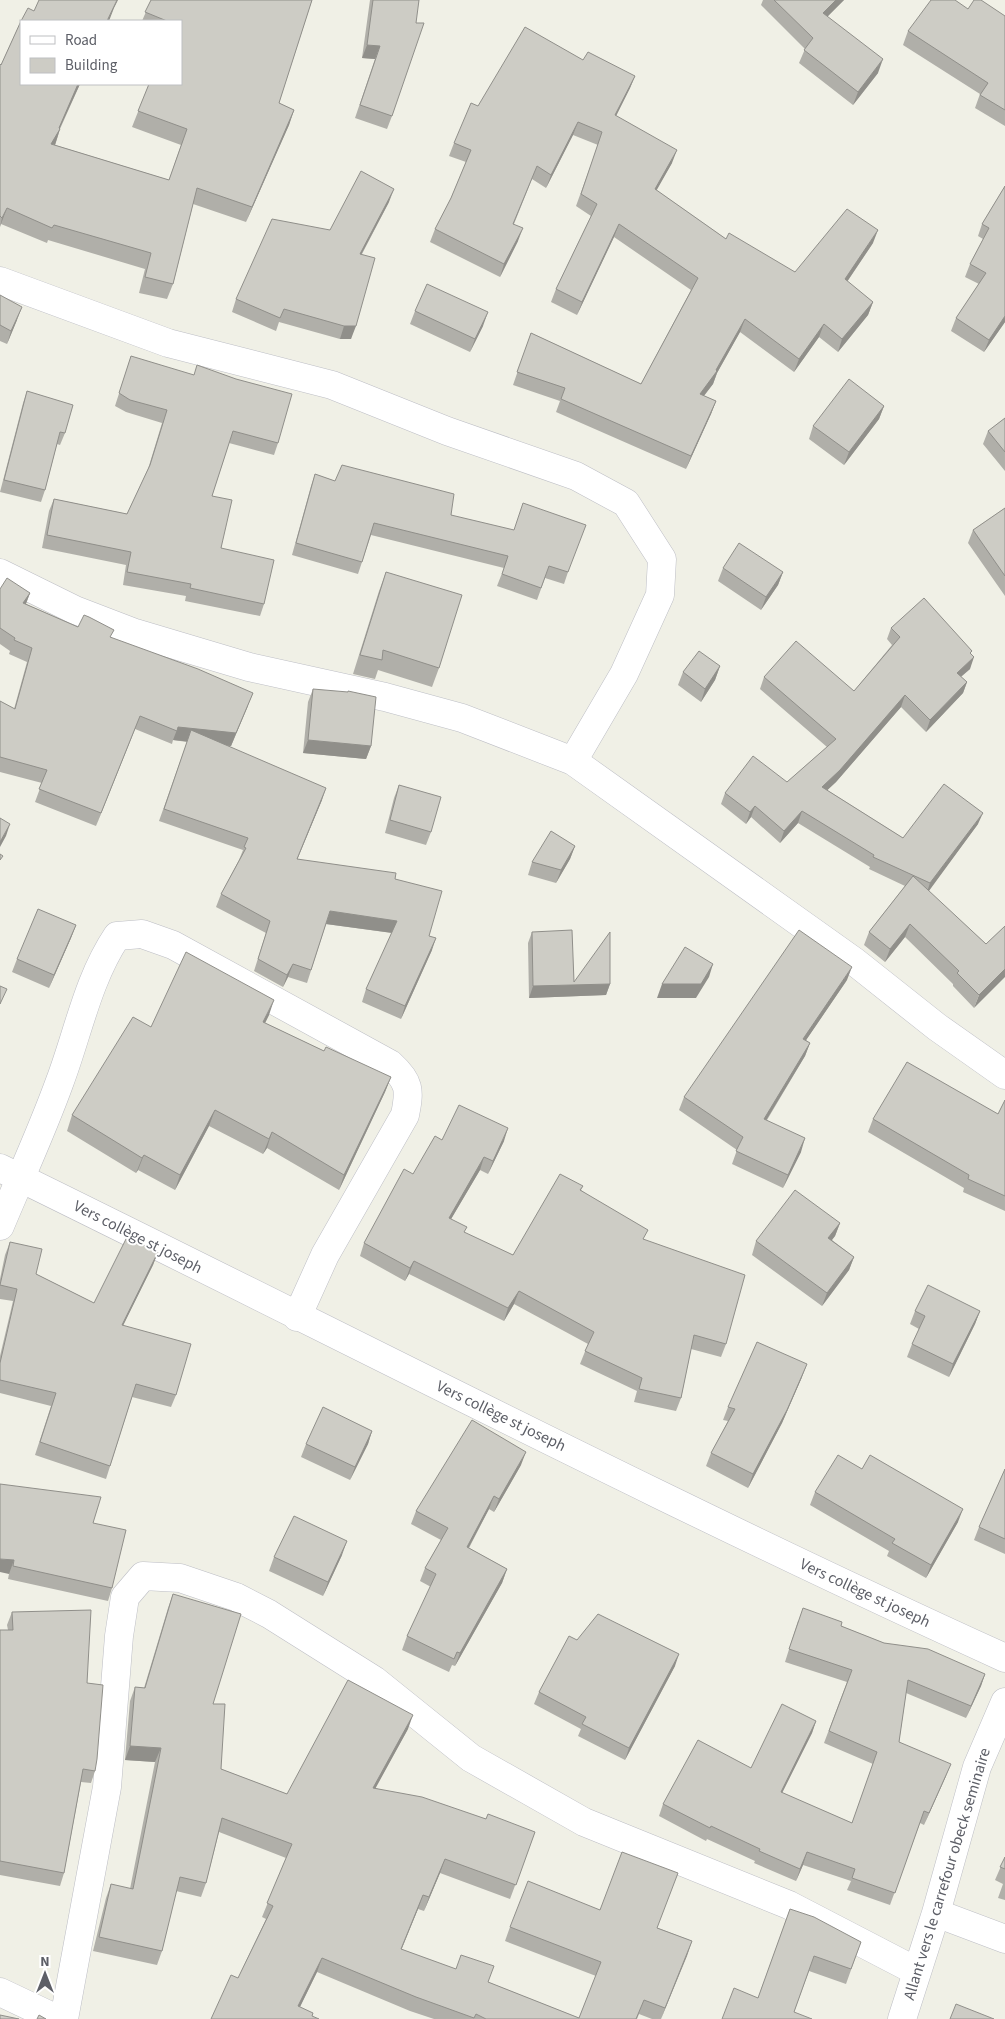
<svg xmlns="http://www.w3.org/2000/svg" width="1005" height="2019" viewBox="0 0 1005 2019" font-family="'Source Sans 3',sans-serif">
  <rect width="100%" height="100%" fill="#f0f0e6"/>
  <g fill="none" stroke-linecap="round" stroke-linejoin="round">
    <g stroke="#bdbec5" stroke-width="29">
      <path id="minor" d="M 0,281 L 168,343 L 332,385 L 447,431 L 576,476 L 626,503 L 662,559 L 660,595 L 624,674 L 573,761
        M 0,573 L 75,610 L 135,633 L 249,667 L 385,697 L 462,718 L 573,761 L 855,962 L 937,1027 L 1005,1075
        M 0,1168 C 335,1332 666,1504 1005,1658
        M 0,1226 C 20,1178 42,1131 60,1081 C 78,1033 88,979 117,936 L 142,934 L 173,945 L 390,1064 C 410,1082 410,1090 405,1115 L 325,1255 L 297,1317
        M 936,1913 L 1005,1939
        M 0,1992 L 57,2019
        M 64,2019 L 107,1787 L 119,1636 L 125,1597 L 143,1576 L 180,1578 L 236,1597 L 269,1614 L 374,1680 L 471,1758 L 584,1822 L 789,1905 L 916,1971
        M 902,2019 L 936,1913 L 977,1767 L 1005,1702"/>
    </g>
    <use href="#minor" stroke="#fff" stroke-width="28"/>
  </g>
  <path fill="#b0afa9" d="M 151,0 L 312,0 L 279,103 L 294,110 L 289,125 L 246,222 L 193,204 L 173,284 L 167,299 L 139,293 L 145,269 L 48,240 L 47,243 L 1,224 L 0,227 L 0,64 L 1,65 L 21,21 L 21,84 L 80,84 L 60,129 L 55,145 L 169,180 L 181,145 L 132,127 L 149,84 L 181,84 L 181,21 L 142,21 Z
    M 370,0 L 419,0 L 392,116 L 387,129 L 355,118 L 375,59 L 362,58 Z
    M 763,0 L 844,0 L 827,17 L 878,73 L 853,105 L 799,63 L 805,49 L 761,5 Z
    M 968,9 L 1005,16 L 1005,126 L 975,108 L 980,94 L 903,45 L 908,31 Z
    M 583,60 L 635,76 L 630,88 L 616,116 L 672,163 L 656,190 L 726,239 L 795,272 L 873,243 L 847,282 L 873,302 L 868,315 L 838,352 L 819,337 L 794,372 L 740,332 L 717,373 L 713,384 L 704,396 L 716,401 L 711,414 L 686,469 L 556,412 L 560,401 L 513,385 L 531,333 L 641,384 L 691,290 L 614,237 L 577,315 L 551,302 L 556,289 L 591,216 L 576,206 L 598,145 L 573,135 L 546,188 L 532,179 L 514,224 L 518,241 L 500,277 L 430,242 L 435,229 L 451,198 L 466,162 L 449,156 L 454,143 L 478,106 Z
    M 1005,186 L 1005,322 L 984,352 L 951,331 L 956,318 L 979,284 L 965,277 L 970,264 L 983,239 L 978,236 L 982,224 Z
    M 389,202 L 362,254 L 351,339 L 340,339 L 279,322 L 276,331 L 232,312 L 236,299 L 330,230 Z
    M 0,295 L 17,320 L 7,344 L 0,341 Z
    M 415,311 L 483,326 L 470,352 L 410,324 Z
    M 131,356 L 278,443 L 274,455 L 229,443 L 212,496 L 221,548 L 264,604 L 260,616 L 185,601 L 186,596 L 123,585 L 126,565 L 42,548 L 49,511 L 54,499 L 127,514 L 148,469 L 162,423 L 126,412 L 115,406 Z
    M 27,391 L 65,433 L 60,445 L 57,444 L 45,490 L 41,502 L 0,492 L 23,403 Z
    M 884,406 L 879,419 L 844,465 L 809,439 L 813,426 Z
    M 1005,418 L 1005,471 L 983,444 L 988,431 Z
    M 315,474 L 335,481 L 451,515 L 568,572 L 564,584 L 545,578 L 537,600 L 497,586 L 504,568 L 371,535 L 358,574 L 292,555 L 311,486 Z
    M 1005,508 L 1005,596 L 968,543 L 973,530 Z
    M 723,568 L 783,572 L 778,585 L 761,610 L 718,581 Z
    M 386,572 L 439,668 L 432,687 L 378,670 L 375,679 L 353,674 L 379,591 Z
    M 0,589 L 30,593 L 26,604 L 78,627 L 111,638 L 248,706 L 231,746 L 228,746 L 322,800 L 297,859 L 395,879 L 429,936 L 432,950 L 401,1019 L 362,1002 L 366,989 L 392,933 L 326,924 L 307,983 L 288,977 L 283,987 L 254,971 L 266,933 L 216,907 L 221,894 L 239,860 L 243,850 L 159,821 L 187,742 L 173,740 L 172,744 L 135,729 L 96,826 L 35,802 L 42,783 L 0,772 L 0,701 L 14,709 L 27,662 L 9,654 L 10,651 L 0,644 Z
    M 891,628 L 971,654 L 970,669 L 961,677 L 967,682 L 963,693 L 926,732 L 901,707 L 836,782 L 827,790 L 903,838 L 978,824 L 928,891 L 986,944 L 1005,926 L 974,1008 L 953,986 L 953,984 L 905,937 L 885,962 L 864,945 L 869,932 L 905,886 L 869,869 L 870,867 L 798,823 L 780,843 L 751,817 L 746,824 L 721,804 L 725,793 L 787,782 L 827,747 L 760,689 L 764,677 L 854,691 L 892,645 L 887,639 Z
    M 720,666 L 715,680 L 701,702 L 678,685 L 683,672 Z
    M 313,689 L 371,746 L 366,759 L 303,753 L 308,702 Z
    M 399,785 L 431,832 L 426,845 L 385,833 L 394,798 Z
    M 575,846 L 570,859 L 556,883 L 528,875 L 532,862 Z
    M 76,925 L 71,938 L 49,988 L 12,972 L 17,959 Z
    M 532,932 L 574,982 L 610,984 L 606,995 L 529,998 L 528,943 Z
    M 847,980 L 806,1040 L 810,1043 L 805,1056 L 767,1120 L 801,1152 L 783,1188 L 732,1164 L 737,1150 L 679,1110 L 684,1097 Z
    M 269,1015 L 265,1023 L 324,1051 L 391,1077 L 385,1092 L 339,1190 L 267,1148 L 263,1154 L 209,1126 L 175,1190 L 138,1170 L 136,1173 L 67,1131 L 72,1115 L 151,1027 Z
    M 1005,1100 L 1005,1211 L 963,1192 L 964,1188 L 868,1132 L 873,1119 L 998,1114 Z
    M 442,1140 L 504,1141 L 488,1174 L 480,1170 L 451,1219 L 465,1233 L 513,1255 L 583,1186 L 581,1190 L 645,1240 L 726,1344 L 721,1357 L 691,1349 L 681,1398 L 676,1411 L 634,1402 L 637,1391 L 580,1364 L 588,1344 L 514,1304 L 504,1321 L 409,1274 L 405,1281 L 360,1256 L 364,1243 L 413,1174 Z
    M 840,1223 L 835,1236 L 832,1240 L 854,1257 L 849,1270 L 822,1306 L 752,1255 L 756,1241 Z
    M 10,1242 L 36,1274 L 94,1303 L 158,1252 L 153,1265 L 123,1325 L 176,1395 L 171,1407 L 132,1397 L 106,1479 L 35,1455 L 51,1406 L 0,1393 L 0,1356 L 13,1301 L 0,1299 L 0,1279 L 5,1255 Z
    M 915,1311 L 980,1311 L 975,1324 L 949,1377 L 907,1357 L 912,1344 L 919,1329 L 910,1324 Z
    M 802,1377 L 782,1423 L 748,1488 L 706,1466 L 711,1453 L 728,1421 L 723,1420 L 728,1407 Z
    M 372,1431 L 368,1444 L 350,1480 L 301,1457 L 306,1444 Z
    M 521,1465 L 494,1512 L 489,1509 L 469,1548 L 507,1569 L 502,1583 L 455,1666 L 452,1665 L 449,1672 L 402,1650 L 407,1636 L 431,1587 L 420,1581 L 425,1568 L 441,1540 L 411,1524 L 416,1511 Z
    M 862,1469 L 958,1522 L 926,1578 L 887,1556 L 889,1551 L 810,1505 L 815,1492 Z
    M 1005,1469 L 1005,1554 L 974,1540 L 979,1527 Z
    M 0,1484 L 93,1523 L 112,1588 L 108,1601 L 8,1579 L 9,1574 Z
    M 342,1555 L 323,1596 L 269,1571 L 274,1557 Z
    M 173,1594 L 213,1704 L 221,1769 L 287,1794 L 408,1729 L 375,1788 L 486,1819 L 535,1832 L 510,1899 L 440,1873 L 424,1911 L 418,1909 L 401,1949 L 488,1982 L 579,2018 L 596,1976 L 505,1941 L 510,1927 L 600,1910 L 658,1928 L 692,1941 L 661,2019 L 652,2019 L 639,2014 L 637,2019 L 434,2019 L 410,2011 L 317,1972 L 300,2007 L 211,2019 L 238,1978 L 266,1919 L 262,1917 L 286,1858 L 219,1832 L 206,1883 L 201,1897 L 176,1891 L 162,1951 L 157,1965 L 93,1951 L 106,1898 L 111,1884 L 130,1889 L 155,1762 L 125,1760 L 130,1701 L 135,1687 L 144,1688 L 168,1608 Z
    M 12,1612 L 87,1683 L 95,1771 L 91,1783 L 81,1782 L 64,1873 L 60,1886 L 0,1875 L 0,1630 L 8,1630 L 7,1625 Z
    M 798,1621 L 841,1626 L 884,1643 L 985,1674 L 981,1686 L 966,1718 L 906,1693 L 899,1742 L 946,1776 L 924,1825 L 920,1823 L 890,1905 L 847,1890 L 851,1881 L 803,1865 L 796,1881 L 754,1863 L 755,1861 L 707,1839 L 706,1841 L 659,1816 L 663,1804 L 751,1768 L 816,1721 L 812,1733 L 782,1793 L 852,1823 L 873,1764 L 824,1743 L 847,1682 L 785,1662 Z
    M 577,1640 L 675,1666 L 625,1760 L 578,1736 L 581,1729 L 534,1704 L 539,1692 Z
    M 1005,1857 L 1005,1900 L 998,1898 L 1003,1884 L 995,1880 Z
    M 790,1909 L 861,1942 L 846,1984 L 809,1971 L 794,2012 L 758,1998 Z"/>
  <path fill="#908f8a" d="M 117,0 L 118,0 L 114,8 L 109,21 L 107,21 Z
    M 836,0 L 844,0 L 818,26 L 823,13 Z
    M 367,45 L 380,46 L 375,59 L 362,58 Z
    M 883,59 L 878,73 L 853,105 L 858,92 Z
    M 635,76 L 630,88 L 610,128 L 615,115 Z
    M 78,84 L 80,84 L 57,134 L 60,129 L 55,145 L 51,144 Z
    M 294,110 L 289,125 L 246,222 L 252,207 Z
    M 578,122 L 573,135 L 546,188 L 551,175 Z
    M 677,150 L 672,163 L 650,202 L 655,189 Z
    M 394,189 L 389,202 L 355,266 L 360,254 Z
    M 7,208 L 1,224 L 0,227 L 2,218 Z
    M 619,224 L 614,237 L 577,315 L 582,302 Z
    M 523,228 L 518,241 L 500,277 L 504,264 Z
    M 878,230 L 873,243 L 840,292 L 845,279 Z
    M 873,302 L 868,315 L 838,352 L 842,339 Z
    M 22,307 L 17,320 L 7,344 L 11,331 Z
    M 488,312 L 483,326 L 470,352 L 475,339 Z
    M 1005,316 L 1005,322 L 984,352 L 989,340 Z
    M 745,319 L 740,332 L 717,373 L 713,384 L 695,407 L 700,394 L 716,370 Z
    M 824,324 L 819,337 L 794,372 L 799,359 Z
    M 344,326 L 356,326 L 351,339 L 340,339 Z
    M 716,401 L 711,414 L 686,469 L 691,456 Z
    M 884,406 L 879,419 L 844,465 L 849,452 Z
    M 783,572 L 778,585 L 761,610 L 766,597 Z
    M 30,593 L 25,606 L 23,603 Z
    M 974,657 L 970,669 L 952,684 L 957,673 Z
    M 720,666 L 715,680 L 701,702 L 705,689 Z
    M 967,682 L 963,693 L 926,732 L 930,720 Z
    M 253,693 L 231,746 L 173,740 L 178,727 Z
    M 905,695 L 901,707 L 836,782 L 818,799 L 822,787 Z
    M 140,716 L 135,729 L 96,826 L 101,813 Z
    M 308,740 L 371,746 L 366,759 L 303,753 Z
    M 326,788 L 322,800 L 292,872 L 297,859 Z
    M 755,806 L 751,817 L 746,824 L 750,812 Z
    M 802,811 L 798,823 L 780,843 L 784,831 Z
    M 983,813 L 978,824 L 926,895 L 930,883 Z
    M 10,824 L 6,836 L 0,847 L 0,842 Z
    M 575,846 L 570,859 L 556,883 L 561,870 Z
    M 330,911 L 397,921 L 393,933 L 326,924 Z
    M 910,924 L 905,937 L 885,962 L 890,949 Z
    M 76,925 L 71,938 L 49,988 L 54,975 Z
    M 436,938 L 432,950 L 401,1019 L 405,1006 Z
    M 293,964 L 288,977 L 283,987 L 287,975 Z
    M 713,964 L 709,977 L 696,998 L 657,998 L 662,984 Z
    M 852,967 L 847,980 L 798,1052 L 803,1039 Z
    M 1005,969 L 1005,977 L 974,1008 L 979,995 Z
    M 610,984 L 606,995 L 529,998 L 533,986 Z
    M 274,1000 L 269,1015 L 258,1037 L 263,1022 Z
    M 810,1043 L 805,1056 L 759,1132 L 764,1119 Z
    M 391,1077 L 385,1092 L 339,1190 L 344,1175 Z
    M 215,1110 L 209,1126 L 175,1190 L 180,1175 Z
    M 508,1128 L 504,1141 L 488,1174 L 493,1161 Z
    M 272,1132 L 267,1148 L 263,1154 L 269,1139 Z
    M 805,1138 L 801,1152 L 783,1188 L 788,1175 Z
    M 144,1155 L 138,1170 L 136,1173 L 142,1158 Z
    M 484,1157 L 480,1170 L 444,1231 L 449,1218 Z
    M 840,1223 L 835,1236 L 823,1251 L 828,1238 Z
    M 158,1252 L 153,1265 L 117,1338 L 122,1325 Z
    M 854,1257 L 849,1270 L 822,1306 L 827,1293 Z
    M 414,1261 L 409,1274 L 405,1281 L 410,1268 Z
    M 519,1291 L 514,1304 L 504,1321 L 508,1308 Z
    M 980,1311 L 975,1324 L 949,1377 L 953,1364 Z
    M 807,1364 L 802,1377 L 782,1423 L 748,1488 L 753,1474 Z
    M 372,1431 L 368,1444 L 350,1480 L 355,1467 Z
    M 526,1452 L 521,1465 L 494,1512 L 499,1499 Z
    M 494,1496 L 489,1509 L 462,1560 L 467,1547 Z
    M 963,1509 L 958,1522 L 926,1578 L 931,1565 Z
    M 347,1541 L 342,1555 L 323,1596 L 328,1582 Z
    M 0,1559 L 14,1560 L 9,1574 L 0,1572 Z
    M 507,1569 L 502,1583 L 455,1666 L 460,1653 Z
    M 679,1654 L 675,1666 L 625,1760 L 629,1748 Z
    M 985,1674 L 981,1686 L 966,1718 L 971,1706 Z
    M 413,1715 L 408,1729 L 368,1802 L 373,1788 Z
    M 816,1721 L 812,1733 L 776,1805 L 781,1792 Z
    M 130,1746 L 161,1748 L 155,1762 L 125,1760 Z
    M 951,1764 L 946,1776 L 924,1825 L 929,1813 Z
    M 807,1852 L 803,1865 L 796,1881 L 800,1869 Z
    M 445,1859 L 440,1873 L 424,1911 L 429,1897 Z
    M 423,1895 L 418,1909 L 396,1963 L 401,1949 Z
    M 692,1941 L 687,1956 L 661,2019 L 665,2008 Z
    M 322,1958 L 317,1972 L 294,2019 L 298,2006 Z"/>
  <path fill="#cdccc5" stroke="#908f8a" d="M 39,0 L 117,0 L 107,21 L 21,21 L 28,8 L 34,11 Z
    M 151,0 L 312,0 L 279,103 L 294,110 L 252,207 L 197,188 L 173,284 L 145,277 L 151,253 L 54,225 L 52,228 L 7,208 L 2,218 L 0,216 L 0,64 L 1,65 L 21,21 L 21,84 L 78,84 L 59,128 L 60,129 L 51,144 L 169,180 L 187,129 L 138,111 L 149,84 L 181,84 L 181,21 L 167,21 L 145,12 Z
    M 373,0 L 419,0 L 416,23 L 424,23 L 392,116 L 360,105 L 380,46 L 367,45 Z
    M 774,0 L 836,0 L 823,13 L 883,59 L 858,92 L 804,50 L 813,38 Z
    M 931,0 L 955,0 L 968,9 L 974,0 L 981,0 L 1005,16 L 1005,110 L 980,95 L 988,83 L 908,31 Z
    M 525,27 L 583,60 L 588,52 L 635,76 L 615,115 L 677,150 L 655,189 L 726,239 L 729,233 L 795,272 L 847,209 L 878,230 L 845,279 L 873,302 L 842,339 L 824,324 L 799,359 L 745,319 L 716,370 L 717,371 L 700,394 L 716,401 L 691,456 L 561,399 L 565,388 L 517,372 L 531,333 L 641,384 L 698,278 L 619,224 L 582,302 L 556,289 L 597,204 L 581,194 L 602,132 L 578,122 L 551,175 L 537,166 L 513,224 L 523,228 L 504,264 L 435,229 L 451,198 L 471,150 L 454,143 L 471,103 L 478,106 Z
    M 361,171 L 394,189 L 360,254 L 375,258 L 356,326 L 344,326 L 284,309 L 280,318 L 236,299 L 272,219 L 330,230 Z
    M 1005,186 L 1005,316 L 989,340 L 956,318 L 986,273 L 970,264 L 989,228 L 982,224 Z
    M 427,284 L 488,312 L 475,339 L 415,311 Z
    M 0,295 L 22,307 L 11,331 L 0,325 Z
    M 131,356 L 194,375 L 197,365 L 236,379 L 292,394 L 278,443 L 233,431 L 212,496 L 232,500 L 221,548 L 274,560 L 264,604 L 190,588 L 191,584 L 127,572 L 131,552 L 47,535 L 54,499 L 127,514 L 150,465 L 167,410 L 130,400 L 119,393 Z
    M 849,379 L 884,406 L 849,452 L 813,426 Z
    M 27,391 L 73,405 L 65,433 L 60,432 L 45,490 L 4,480 Z
    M 1005,418 L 1005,452 L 988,431 Z
    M 342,465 L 454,494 L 451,515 L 514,530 L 523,503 L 586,525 L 568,572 L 549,566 L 541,588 L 502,574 L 508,556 L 374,523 L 362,562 L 296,543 L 315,474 L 335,481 Z
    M 1005,508 L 1005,576 L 973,530 Z
    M 739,543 L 783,572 L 766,597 L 723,568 Z
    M 386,572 L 462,595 L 439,668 L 383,650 L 382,660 L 360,655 Z
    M 7,578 L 30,593 L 23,603 L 78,627 L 84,615 L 89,617 L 114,630 L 110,637 L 198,669 L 253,693 L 236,733 L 178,727 L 177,731 L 140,716 L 101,813 L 39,789 L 47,770 L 0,757 L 0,701 L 15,709 L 32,648 L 14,640 L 15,638 L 0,628 L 0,589 Z
    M 924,598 L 972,651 L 970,653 L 974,657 L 957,673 L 967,682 L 930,720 L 905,695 L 840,770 L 822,787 L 903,838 L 944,784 L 983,813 L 930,883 L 873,857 L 874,855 L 802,811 L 784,831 L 755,806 L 750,812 L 725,793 L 753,756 L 787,782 L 836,739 L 764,677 L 796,641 L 854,691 L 900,637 L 891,628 Z
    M 699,651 L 720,666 L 705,689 L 683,672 Z
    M 313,689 L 348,692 L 348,691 L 376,697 L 371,746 L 308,740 Z
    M 191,730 L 326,788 L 297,859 L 396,873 L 395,879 L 442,891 L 429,936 L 436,938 L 405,1006 L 366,989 L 397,921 L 330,911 L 311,970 L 293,964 L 287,975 L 258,959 L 270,921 L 221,894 L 246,848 L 244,847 L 248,838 L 164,809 Z
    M 399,785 L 441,797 L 431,832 L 390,820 Z
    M 0,818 L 10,824 L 0,842 Z
    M 551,831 L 575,846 L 561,870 L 532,862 Z
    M 0,854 L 3,856 L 0,860 Z
    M 913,876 L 986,944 L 1005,926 L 1005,969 L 979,995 L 957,973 L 959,971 L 910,924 L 890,949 L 869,932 Z
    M 38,909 L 76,925 L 54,975 L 17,959 Z
    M 572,930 L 574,982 L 610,932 L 610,984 L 533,986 L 532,932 Z
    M 799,930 L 852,967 L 803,1039 L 810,1043 L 764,1119 L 805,1138 L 788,1175 L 736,1151 L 743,1137 L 684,1097 Z
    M 685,947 L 713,964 L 701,984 L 662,984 Z
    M 186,952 L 274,1000 L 263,1022 L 324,1051 L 326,1047 L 391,1077 L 344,1175 L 272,1132 L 269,1139 L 215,1110 L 180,1175 L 144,1155 L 142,1158 L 72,1115 L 133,1017 L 151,1027 Z
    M 0,986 L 7,989 L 0,1004 Z
    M 907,1062 L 998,1114 L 1005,1100 L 1005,1196 L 968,1179 L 969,1175 L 873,1119 Z
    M 459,1105 L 508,1128 L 493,1161 L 484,1157 L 449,1218 L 467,1227 L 464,1232 L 513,1255 L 560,1174 L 583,1186 L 580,1190 L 648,1230 L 643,1239 L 745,1275 L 726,1344 L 694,1335 L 681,1398 L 639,1389 L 642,1378 L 585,1351 L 594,1332 L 519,1291 L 508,1308 L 414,1261 L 410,1268 L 364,1243 L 404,1169 L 413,1174 L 435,1136 L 442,1140 Z
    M 795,1190 L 840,1223 L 828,1238 L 854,1257 L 827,1293 L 756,1241 Z
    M 127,1237 L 158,1252 L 122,1325 L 191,1344 L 176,1395 L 136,1384 L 110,1466 L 40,1442 L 56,1393 L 0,1380 L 0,1363 L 17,1289 L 0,1285 L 10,1242 L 42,1249 L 36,1274 L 94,1303 Z
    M 928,1285 L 980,1311 L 953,1364 L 912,1344 L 925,1316 L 915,1311 Z
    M 757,1342 L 807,1364 L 787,1410 L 753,1474 L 711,1453 L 735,1409 L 728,1407 Z
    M 323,1407 L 372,1431 L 355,1467 L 306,1444 Z
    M 472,1420 L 526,1452 L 499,1499 L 494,1496 L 467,1547 L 507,1569 L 460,1653 L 457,1652 L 454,1659 L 407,1636 L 436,1574 L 425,1568 L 448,1528 L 416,1511 Z
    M 838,1455 L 862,1469 L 870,1455 L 963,1509 L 931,1565 L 892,1543 L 895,1539 L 815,1492 Z
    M 1005,1469 L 1005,1539 L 979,1527 Z
    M 0,1484 L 101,1497 L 93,1523 L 126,1530 L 112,1588 L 13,1566 L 14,1560 L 0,1559 Z
    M 294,1516 L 347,1541 L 328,1582 L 274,1557 Z
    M 173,1594 L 241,1614 L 213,1704 L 225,1704 L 221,1769 L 287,1794 L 348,1680 L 413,1715 L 373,1788 L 422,1797 L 486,1819 L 488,1814 L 535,1832 L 516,1885 L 445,1859 L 429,1897 L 423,1895 L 401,1949 L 456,1969 L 461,1955 L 494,1966 L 488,1982 L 579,2018 L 601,1962 L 510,1927 L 528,1881 L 600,1910 L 622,1852 L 678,1873 L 657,1928 L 692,1941 L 665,2008 L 644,2000 L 636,2019 L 486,2019 L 476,2014 L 474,2018 L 416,1997 L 322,1958 L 298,2006 L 313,2013 L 312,2016 L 319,2019 L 211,2019 L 231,1975 L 238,1978 L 273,1906 L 267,1903 L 292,1844 L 222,1818 L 206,1883 L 180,1877 L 162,1951 L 99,1937 L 111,1884 L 133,1889 L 161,1748 L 130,1746 L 135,1687 L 145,1688 Z
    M 803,1608 L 842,1622 L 841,1626 L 884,1643 L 928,1649 L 985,1674 L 971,1706 L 908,1680 L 899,1742 L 951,1764 L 929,1813 L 924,1811 L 895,1893 L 852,1878 L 855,1869 L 807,1852 L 800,1869 L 759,1851 L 760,1849 L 711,1826 L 710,1828 L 663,1804 L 698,1740 L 751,1768 L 782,1704 L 816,1721 L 781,1792 L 852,1823 L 877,1752 L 829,1731 L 852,1670 L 789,1649 Z
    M 91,1610 L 87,1683 L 103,1685 L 97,1759 L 95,1771 L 83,1769 L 64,1873 L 0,1861 L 0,1630 L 13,1630 L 12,1612 Z
    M 598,1614 L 679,1654 L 629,1748 L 582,1724 L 586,1717 L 539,1692 L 569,1636 L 577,1640 Z
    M 1005,1857 L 1005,1869 L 1000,1867 Z
    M 790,1909 L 814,1917 L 861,1942 L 851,1969 L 814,1956 L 794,2012 L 812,2019 L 722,2019 L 734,1988 L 758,1998 Z
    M 956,2004 L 994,2019 L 950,2019 Z
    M 0,2015 L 19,2019 L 0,2019 Z
    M 39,2015 L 46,2019 L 37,2019 Z"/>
  <g text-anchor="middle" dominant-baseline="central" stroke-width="4" stroke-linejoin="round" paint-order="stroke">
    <g font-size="16" fill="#5d5f67" stroke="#fff">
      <text transform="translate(138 1237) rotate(27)">Vers collège st joseph</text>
      <text transform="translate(501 1416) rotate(26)">Vers collège st joseph</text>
      <text transform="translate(865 1593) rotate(25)">Vers collège st joseph</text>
      <text transform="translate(947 1874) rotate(-73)">Allant vers le carrefour obeck seminaire</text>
    </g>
  </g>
  <rect x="20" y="20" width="162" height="65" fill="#ffffff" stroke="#bebfc2"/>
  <rect x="30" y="36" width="25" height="8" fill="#ffffff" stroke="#bebfc2"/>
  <text x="65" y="45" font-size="15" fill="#5d5f67">Road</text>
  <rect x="30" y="58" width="25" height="15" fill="#cdccc5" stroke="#bebfc2"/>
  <text x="65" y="70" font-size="15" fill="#5d5f67">Building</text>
  <g transform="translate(45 1974)" stroke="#ffffff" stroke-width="4" paint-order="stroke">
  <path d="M0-4L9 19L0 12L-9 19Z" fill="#5d5f67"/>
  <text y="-8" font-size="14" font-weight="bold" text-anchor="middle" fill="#5d5f67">N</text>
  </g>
</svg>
